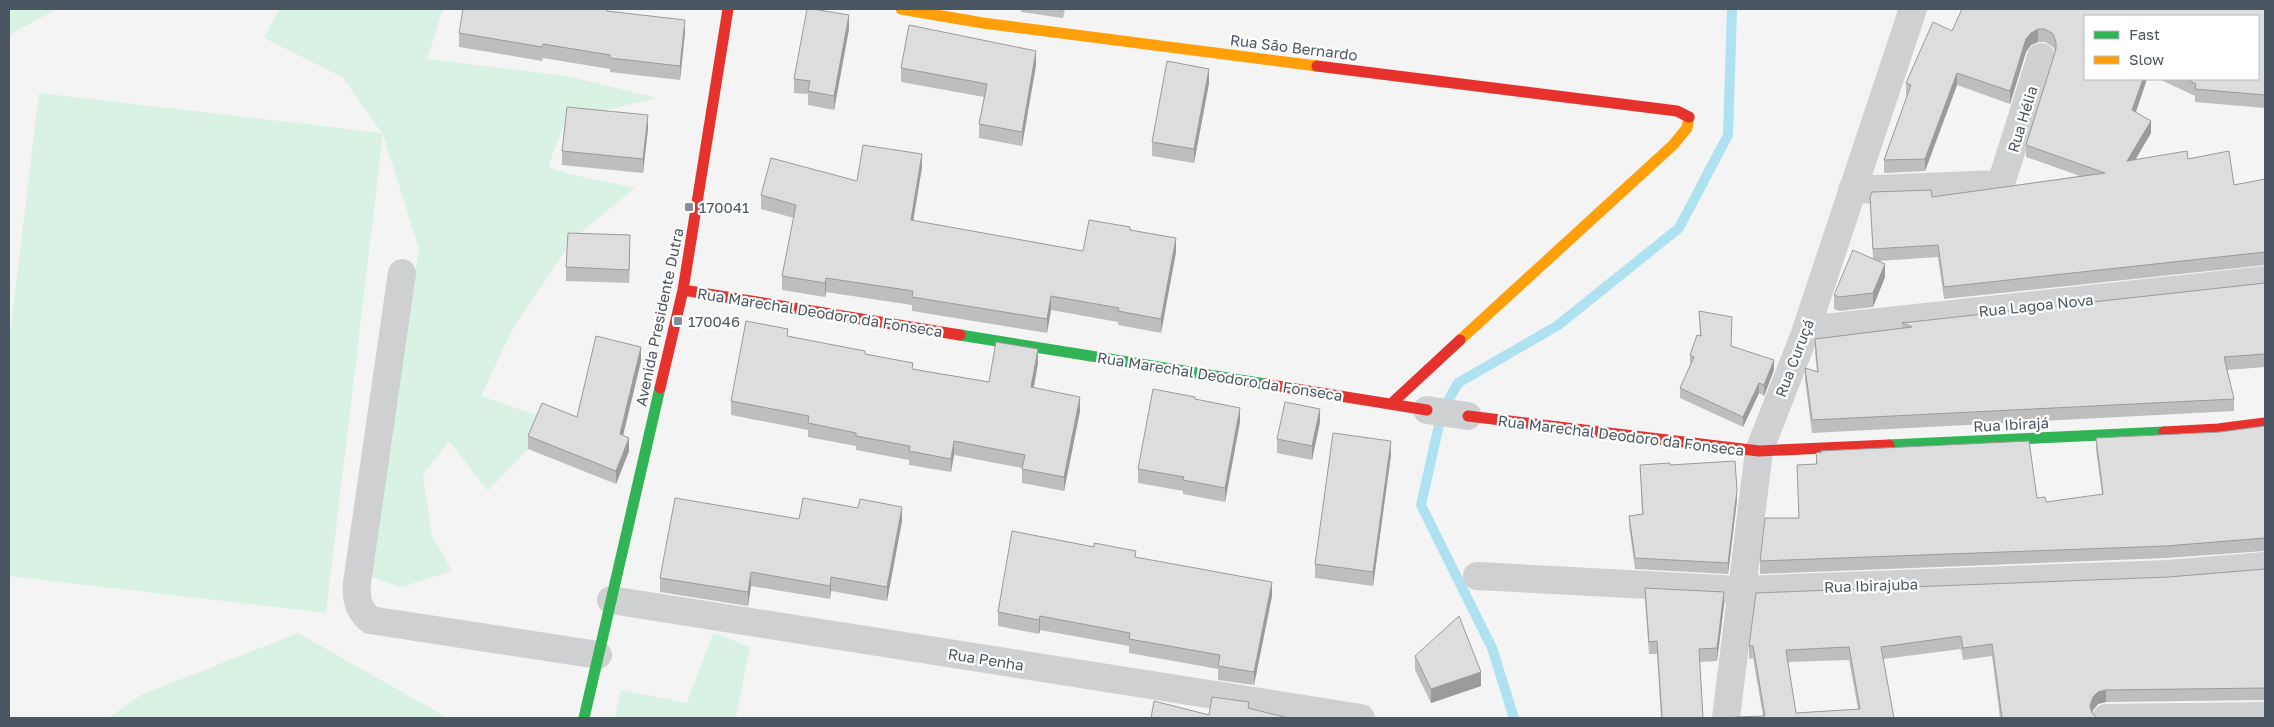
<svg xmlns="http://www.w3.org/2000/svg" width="2274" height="727" viewBox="0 0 2274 727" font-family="'Golos Text',sans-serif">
  <rect width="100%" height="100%" fill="#f4f4f4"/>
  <path fill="#d9f2e3" d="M 9,9 L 57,9 L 9,35 Z
    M 279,9 L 443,9 L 427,59 L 567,76 L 657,98 L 566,119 L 548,167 L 565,173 L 635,188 L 580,233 L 568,247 L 512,330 L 481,396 L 542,417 L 528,449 L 488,491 L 449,441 L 423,475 L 432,536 L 452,571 L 401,587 L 362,574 L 397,401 L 419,249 L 383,134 L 326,613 L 9,576 L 9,343 L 39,93 L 382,133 L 342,77 L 264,38 Z
    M 298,633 L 448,718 L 108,718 L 141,695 Z
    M 713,633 L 750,647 L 736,718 L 615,718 L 621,690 L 687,703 Z"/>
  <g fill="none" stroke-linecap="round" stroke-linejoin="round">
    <path stroke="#aee2f0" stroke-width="10" d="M 1448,401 L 1458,383 L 1557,326 L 1679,228 L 1728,135 L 1732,9
      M 1439,425 L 1421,505 L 1492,648 L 1514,718"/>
    <path stroke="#ced0d2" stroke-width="28" d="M 1852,190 L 1998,184 L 2003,177 L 2041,57
      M 402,273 L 357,583 C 356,599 358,609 370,620 L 598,655
      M 1806,330 L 2265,280
      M 1427,410 L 1468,416
      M 1477,576 L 1741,590 L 2167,574 L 2265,566
      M 611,600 L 1361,718
      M 1726,718 L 1759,451 L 1804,336 L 1913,9
      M 2106,718 L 2265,716"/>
    <path stroke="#30b455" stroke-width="11" d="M 960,335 L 1265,384
      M 1889,445 L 2164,432
      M 584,718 L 660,388"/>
    <path stroke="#ff9f0a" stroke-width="11" d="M 901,9 L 983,23 L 1317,66
      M 1460,340 L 1673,145 L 1687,128 L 1689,117"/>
    <path stroke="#e5322d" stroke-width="11" d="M 1317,66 L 1677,111 L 1689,117
      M 683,290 L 960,335
      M 1265,384 L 1427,410
      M 660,388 L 683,290 L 728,9
      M 1391,404 L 1460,340
      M 1468,416 L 1759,451 L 1889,445
      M 2164,432 L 2218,429 L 2265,423"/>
  </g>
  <path fill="#bebebf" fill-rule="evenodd" d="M 608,9 L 608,11 L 685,33 L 680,80 L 610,72 L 610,69 L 543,58 L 542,61 L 459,47 L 459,33 Z
    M 1021,9 L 1065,9 L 1063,18 L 1021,12 Z
    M 2265,9 L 2265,108 L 2195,102 L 2195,96 L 2159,79 L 2258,79 L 2258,16 L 2085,79 L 2147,79 L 2136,112 L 2151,133 L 2136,159 L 2188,159 L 2234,185 L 2265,179 L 2265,265 L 1944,299 L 1938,257 L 1879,261 L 1885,277 L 1873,307 L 1839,311 L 1834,309 L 1834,295 L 1873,258 L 1870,197 L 1932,197 L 2080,176 L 2026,157 L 2026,145 L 2055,52 L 2053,47 L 2045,42 L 2038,42 L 2031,45 L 2026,52 L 2010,104 L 1957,85 L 1925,171 L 1884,173 L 1884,160 L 1907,96 L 1906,95 L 1906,83 L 1952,31 Z
    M 849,29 L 834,110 L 808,105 L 808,94 L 794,93 L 794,79 Z
    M 1036,65 L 1022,146 L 979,138 L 979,124 L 984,97 L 901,82 L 901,68 Z
    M 1209,83 L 1194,163 L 1152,156 L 1152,142 Z
    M 648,129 L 643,173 L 562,165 L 562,151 Z
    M 922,167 L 913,221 L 1083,251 L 1130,230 L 1176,252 L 1161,333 L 1118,325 L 1118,322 L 1051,310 L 1047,333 L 912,311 L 912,305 L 826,292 L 825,297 L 782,290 L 782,276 L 794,218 L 761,209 L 761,195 L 857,181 Z
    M 630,249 L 629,283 L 566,281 L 566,267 Z
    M 2265,283 L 2265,367 L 2227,370 L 2234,399 L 2234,411 L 1812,433 L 1805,380 L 1805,368 L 1817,372 L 1815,352 L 1815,339 L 1902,328 L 1902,323 Z
    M 1699,311 L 1731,346 L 1774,370 L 1764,396 L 1759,393 L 1743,427 L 1680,398 L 1680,388 L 1690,365 L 1690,355 L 1700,336 Z
    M 788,336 L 865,354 L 913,369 L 989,382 L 1038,363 L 1034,388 L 1080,411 L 1064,491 L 1022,483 L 1022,468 L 954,455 L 951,472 L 909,465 L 909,460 L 856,450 L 856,446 L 808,437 L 808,430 L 731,415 L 731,401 Z
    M 641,361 L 623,435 L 629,451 L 616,484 L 528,449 L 528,436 L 577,417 Z
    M 1195,399 L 1240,422 L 1225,502 L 1183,494 L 1183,491 L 1138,483 L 1138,469 Z
    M 1320,422 L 1312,460 L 1277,453 L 1277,439 Z
    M 2265,426 L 2265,551 L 2166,558 L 1760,574 L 1760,561 L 1799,518 L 1797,465 L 1816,464 L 1816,453 L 1820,452 L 1820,451 L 2037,498 L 2046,502 L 2102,494 L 2096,450 L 2096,438 L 2220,432 Z
    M 1391,455 L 1373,586 L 1315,578 L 1315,564 Z
    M 1640,465 L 1670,465 L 1737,500 L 1728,574 L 1635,569 L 1629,526 L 1629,516 L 1642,514 Z
    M 799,519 L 902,521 L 887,601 L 831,591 L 830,599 L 751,586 L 748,606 L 660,592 L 660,578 Z
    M 1094,547 L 1136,557 L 1272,596 L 1254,685 L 1218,680 L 1218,669 L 1129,653 L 1129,646 L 1040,630 L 1039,634 L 998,626 L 998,612 Z
    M 2265,569 L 2265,700 L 2106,702 L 2098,704 L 2093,710 L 2092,713 L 2097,718 L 2000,718 L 1992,656 L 1963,660 L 1961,649 L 1883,659 L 1894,718 L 1763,716 L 1753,658 L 1749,659 L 1749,646 L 2168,577 ZM 1849,660 L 1858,709 L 1796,713 L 1788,662 Z
    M 1645,588 L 1724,605 L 1717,661 L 1700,662 L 1703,718 L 1661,718 L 1657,654 L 1649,654 L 1645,601 Z
    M 1415,656 L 1481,686 L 1431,703 L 1415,670 Z"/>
  <path fill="#9b9b9b" d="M 849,15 L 849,29 L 834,110 L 834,96 Z
    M 685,20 L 685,33 L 680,80 L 680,66 Z
    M 2038,29 L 2038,42 L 2031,45 L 2026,52 L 2010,104 L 2010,91 L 2026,39 L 2031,33 Z
    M 1036,51 L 1036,65 L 1022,146 L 1022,132 Z
    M 1209,69 L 1209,83 L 1194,163 L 1194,149 Z
    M 1957,73 L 1957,85 L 1925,171 L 1925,159 Z
    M 2143,79 L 2147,79 L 2132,123 L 2132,110 Z
    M 648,115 L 648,129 L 643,173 L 643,159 Z
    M 2151,121 L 2151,133 L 2127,173 L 2127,161 Z
    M 922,154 L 922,167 L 911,234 L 911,220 Z
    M 630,235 L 630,249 L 629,283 L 629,270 Z
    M 1176,238 L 1176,252 L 1161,333 L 1161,319 Z
    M 1885,264 L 1885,277 L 1873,307 L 1873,293 Z
    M 826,278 L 826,292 L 825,297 L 825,283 Z
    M 1051,296 L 1051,310 L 1047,333 L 1047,319 Z
    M 641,347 L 641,361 L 620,448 L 620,434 Z
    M 1038,349 L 1038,363 L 1031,401 L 1031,387 Z
    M 1774,360 L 1774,370 L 1764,396 L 1764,385 Z
    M 1759,383 L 1759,393 L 1743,427 L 1743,417 Z
    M 1080,397 L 1080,411 L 1064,491 L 1064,477 Z
    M 1240,408 L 1240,422 L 1225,502 L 1225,488 Z
    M 1320,409 L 1320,422 L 1312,460 L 1312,446 Z
    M 629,438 L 629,451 L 616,484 L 616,471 Z
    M 954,441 L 954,455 L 951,472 L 951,459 Z
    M 1391,441 L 1391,455 L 1373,586 L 1373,572 Z
    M 1737,490 L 1737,500 L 1728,574 L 1728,563 Z
    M 902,507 L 902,521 L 887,601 L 887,587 Z
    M 751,572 L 751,586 L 748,606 L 748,592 Z
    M 831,577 L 831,591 L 830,599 L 830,586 Z
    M 1272,582 L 1272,596 L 1254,685 L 1254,672 Z
    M 1724,592 L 1724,605 L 1717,661 L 1717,648 Z
    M 1040,616 L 1040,630 L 1039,634 L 1039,620 Z
    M 1481,672 L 1481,686 L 1431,703 L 1431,689 Z
    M 2106,690 L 2106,702 L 2098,704 L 2093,710 L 2090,718 L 2090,706 L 2093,697 L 2098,692 Z"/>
  <path fill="#ddddde" stroke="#9b9b9b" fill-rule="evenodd" d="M 463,9 L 607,9 L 607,11 L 685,20 L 680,66 L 610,58 L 610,55 L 543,44 L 542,47 L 459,33 Z
    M 807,9 L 813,9 L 849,15 L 834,96 L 808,91 L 810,81 L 794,79 Z
    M 1962,9 L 2265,9 L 2265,95 L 2195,89 L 2196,84 L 2186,79 L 2258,79 L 2258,16 L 2085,16 L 2085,79 L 2143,79 L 2132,110 L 2151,121 L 2127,161 L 2187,151 L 2188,159 L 2229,151 L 2234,185 L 2265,179 L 2265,252 L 1944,287 L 1938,245 L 1873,249 L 1870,197 L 1872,192 L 1931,190 L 1932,197 L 2105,173 L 2026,145 L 2056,49 L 2056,42 L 2053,34 L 2045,29 L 2038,29 L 2031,33 L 2026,39 L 2010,91 L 1957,73 L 1925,159 L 1884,160 L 1911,85 L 1906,83 L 1933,22 L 1952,31 Z
    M 909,25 L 1036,51 L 1022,132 L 979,124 L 987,84 L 901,68 Z
    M 1167,61 L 1209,69 L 1194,149 L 1152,142 Z
    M 567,107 L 648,115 L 643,159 L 562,151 Z
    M 863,145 L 922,154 L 911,220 L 1083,251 L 1089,220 L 1130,227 L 1130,230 L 1176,238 L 1161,319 L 1118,311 L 1119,308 L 1051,296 L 1047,319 L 912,297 L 913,291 L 826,278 L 825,283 L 782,276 L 796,205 L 761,195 L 771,158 L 857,181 Z
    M 568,233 L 630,235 L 629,270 L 566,267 Z
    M 1853,250 L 1885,264 L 1873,293 L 1839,297 L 1834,295 Z
    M 2265,283 L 2265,354 L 2224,357 L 2234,399 L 1812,420 L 1805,368 L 1818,372 L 1815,339 L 1912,327 L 1902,323 Z
    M 1699,311 L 1732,317 L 1731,346 L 1774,360 L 1764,385 L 1759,383 L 1743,417 L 1680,388 L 1694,357 L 1690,355 L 1697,335 L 1701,336 Z
    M 746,321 L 788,329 L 787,336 L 865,351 L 865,354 L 913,363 L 912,369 L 989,382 L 996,342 L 1038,349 L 1031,387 L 1080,397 L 1064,477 L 1022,469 L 1025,455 L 954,441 L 951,459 L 909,451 L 910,446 L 856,436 L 856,433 L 808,423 L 809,416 L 731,401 Z
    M 596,336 L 641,347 L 620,434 L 629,438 L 616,471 L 528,436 L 542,403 L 577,417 Z
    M 1153,389 L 1195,397 L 1195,399 L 1240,408 L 1225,488 L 1183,480 L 1184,477 L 1138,469 Z
    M 1285,402 L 1320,409 L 1312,446 L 1277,439 Z
    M 2265,426 L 2265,538 L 2166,546 L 1760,561 L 1765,518 L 1799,518 L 1797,465 L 1817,464 L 1816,453 L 1822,452 L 1820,451 L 2029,441 L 2037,498 L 2045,497 L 2046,502 L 2103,494 L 2096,438 L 2220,432 Z
    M 1333,433 L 1391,441 L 1373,572 L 1315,564 Z
    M 1735,461 L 1737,490 L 1728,563 L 1635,558 L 1629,516 L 1643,514 L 1640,465 L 1670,463 L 1670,465 Z
    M 675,498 L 799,519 L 803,498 L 858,508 L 860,499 L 902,507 L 887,587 L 831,577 L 830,586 L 751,572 L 748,592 L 660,578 Z
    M 1012,531 L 1094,547 L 1094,543 L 1136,551 L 1135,557 L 1272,582 L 1254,672 L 1218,666 L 1220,655 L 1129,639 L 1130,633 L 1040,616 L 1039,620 L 998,612 Z
    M 2265,569 L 2265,688 L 2106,690 L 2098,692 L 2093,697 L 2090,706 L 2092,713 L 2097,718 L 2002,718 L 1992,644 L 1963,648 L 1961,636 L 1881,647 L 1894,718 L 1732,718 L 1736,717 L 1765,716 L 1753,646 L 1749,646 L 1756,593 L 2168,577 ZM 1849,647 L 1860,709 L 1796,713 L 1786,650 Z
    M 1645,588 L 1724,592 L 1717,648 L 1699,649 L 1703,718 L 1662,718 L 1657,641 L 1649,642 Z
    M 1459,616 L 1481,672 L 1431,689 L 1415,656 Z
    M 1212,697 L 1249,702 L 1248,708 L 1288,718 L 1151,718 L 1154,701 L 1209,715 Z"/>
  <g fill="#868d94" stroke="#fff" stroke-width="2">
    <rect x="684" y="202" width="10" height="10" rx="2.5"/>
    <rect x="673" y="316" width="10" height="10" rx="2.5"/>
  </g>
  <g text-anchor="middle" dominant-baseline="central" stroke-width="4.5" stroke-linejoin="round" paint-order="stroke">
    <g font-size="15" fill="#4a5661" stroke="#fff">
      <text transform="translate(1294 47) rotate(7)">Rua São Bernardo</text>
      <text transform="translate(2022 119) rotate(-73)">Rua Hélia</text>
      <text transform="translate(2036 305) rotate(-6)">Rua Lagoa Nova</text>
      <text transform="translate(820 312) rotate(9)">Rua Marechal Deodoro da Fonseca</text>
      <text transform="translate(659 317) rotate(-78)">Avenida Presidente Dutra</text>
      <text transform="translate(1794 358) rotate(-69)">Rua Curuçá</text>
      <text transform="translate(1220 376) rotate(9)">Rua Marechal Deodoro da Fonseca</text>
      <text transform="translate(2011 424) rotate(-3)">Rua Ibirajá</text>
      <text transform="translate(1621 435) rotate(7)">Rua Marechal Deodoro da Fonseca</text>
      <text transform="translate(1871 585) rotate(-2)">Rua Ibirajuba</text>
      <text transform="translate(986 659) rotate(9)">Rua Penha</text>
    </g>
    <g font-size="15" fill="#4a5661" stroke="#fff" text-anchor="start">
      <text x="699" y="207">170041</text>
      <text x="688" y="321">170046</text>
    </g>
  </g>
  <rect width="2274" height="727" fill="none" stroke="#4a5661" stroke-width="20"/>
  <rect x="2084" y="15" width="175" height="65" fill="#ffffff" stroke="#b7bbc0"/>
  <rect x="2094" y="31" width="25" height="8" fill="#30b455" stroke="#b7bbc0"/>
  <text x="2129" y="40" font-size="15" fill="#4a5661">Fast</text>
  <rect x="2094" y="56" width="25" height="8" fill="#ff9f0a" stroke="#b7bbc0"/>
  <text x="2129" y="65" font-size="15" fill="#4a5661">Slow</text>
</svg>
